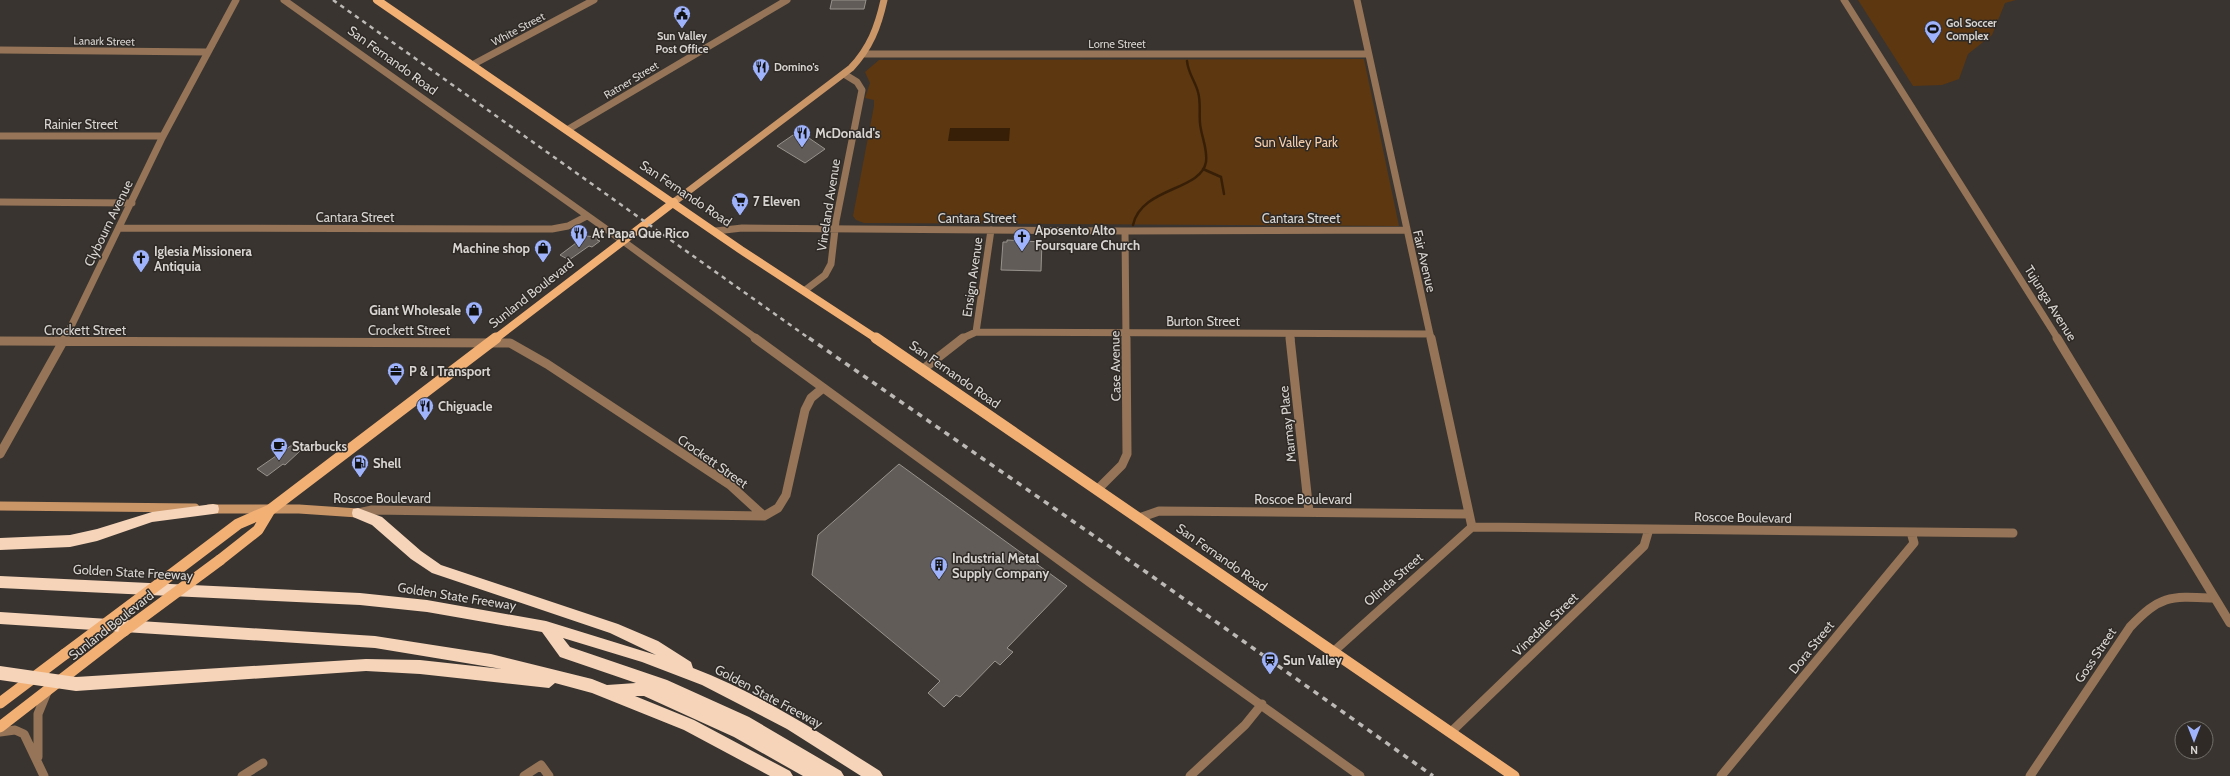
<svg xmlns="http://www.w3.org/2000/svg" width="2230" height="776" viewBox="0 0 2230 776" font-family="Cabin,sans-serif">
  <rect width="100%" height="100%" fill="#393430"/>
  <path fill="#5d3710" d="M 1858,0 L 2016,0 L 2005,3 L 1992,35 L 1968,54 L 1959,79 L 1942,85 L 1913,86 Z
    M 1364,59 L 1399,226 L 864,223 L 856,220 L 853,216 L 874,106 L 874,100 L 865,98 L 870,83 L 865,72 L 879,60 Z"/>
  <path fill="#371f07" d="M 950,128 L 1010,128 L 1009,141 L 948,141 Z"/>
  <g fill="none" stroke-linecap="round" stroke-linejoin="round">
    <path stroke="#371f07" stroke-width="2.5" d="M 1203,169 L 1221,177 L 1224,194
      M 1133,225 C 1141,187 1201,191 1206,162 C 1208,149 1201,136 1200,123 C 1199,113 1201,102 1198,92 C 1195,81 1188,73 1187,61"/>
  </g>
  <path fill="#625c58" stroke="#99938d" d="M 832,0 L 866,0 L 864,9 L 830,9 Z
    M 796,133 L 804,138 L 806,136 L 825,149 L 805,163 L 777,146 Z
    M 585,236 L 600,237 L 597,240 L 600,241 L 592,247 L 589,246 L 569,260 L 560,255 L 580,240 L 574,237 Z
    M 1007,240 L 1042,242 L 1041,271 L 1001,270 L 1003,242 L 1007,242 Z
    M 292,445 L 300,451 L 285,465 L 283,464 L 267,476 L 257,469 Z
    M 899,464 L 1067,586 L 1007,648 L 1013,652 L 1000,665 L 995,661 L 960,697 L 956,695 L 944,707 L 928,693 L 940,681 L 812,575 L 818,535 Z"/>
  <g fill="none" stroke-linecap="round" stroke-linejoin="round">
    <path stroke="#957457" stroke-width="7" d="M 284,0 L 623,241 L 757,339
      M 1357,0 L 1431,339
      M 0,50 L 207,52
      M 865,54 L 1368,54
      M 472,65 L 594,0
      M 567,130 L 787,0
      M 0,136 L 163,136
      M 0,202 L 132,203
      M 120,228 L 552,229 L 568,226 L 587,216
      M 716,231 L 742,228 L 1125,231 L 1406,230
      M 1125,231 L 1126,339
      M 804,291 L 825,275 L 831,264 L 836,221 L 862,90 L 857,82 L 844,74
      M 976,332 L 1430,334
      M 1290,334 L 1291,339
      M 65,339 L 163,136 L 236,0
      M 961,339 L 976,332 L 991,230"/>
    <path stroke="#957457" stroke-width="9" d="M 755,338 L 1092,584 L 1360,776
      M 1290,338 L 1309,512
      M 1431,338 L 1472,527
      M 0,341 L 510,343 L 547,364 L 730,485 L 764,516
      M 922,370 L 963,338
      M 0,454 L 65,338
      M 1097,490 L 1122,465 L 1127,454 L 1126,338
      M 358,513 L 372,510 L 764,516 L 778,508 L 786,495 L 805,410 L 811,398 L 823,388
      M 1139,518 L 1159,511 L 1469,514
      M 1472,527 L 2013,533
      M 1333,652 L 1472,527
      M 0,732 L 15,730 L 24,734 L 44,776
      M 1451,732 L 1644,546 L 1649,529
      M 38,757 L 38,714 L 47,692
      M 242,776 L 263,763
      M 524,776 L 541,765 L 549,776
      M 1190,776 L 1245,725 L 1262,704
      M 1721,776 L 1914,543 L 1911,532
      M 2030,776 L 2130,627 C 2161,595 2169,596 2213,598"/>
    <path stroke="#957457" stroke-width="7" d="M 1844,0 L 2058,339"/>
    <path stroke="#957457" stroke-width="9" d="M 2057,338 L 2230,623"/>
    <path stroke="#ca9668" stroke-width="7" d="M 674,202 L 851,68 C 870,48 878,27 884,0"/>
    <path stroke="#ca9668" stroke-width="9" d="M 0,506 L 195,508
      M 209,509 L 299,509 L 358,513"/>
    <path stroke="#f3b074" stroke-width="8" d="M 377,0 L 741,250 L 877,339
      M 495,339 L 674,202"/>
    <path stroke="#f3b074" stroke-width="11" d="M 876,338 L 1514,776
      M 220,560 L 258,530 L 270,510
      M 164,580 L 238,524 L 270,510 L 496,338
      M 0,703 L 65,654
      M 0,727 L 124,631"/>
    <path fill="#f5d4b9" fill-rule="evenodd" d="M 213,504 L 218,505 L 219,509 L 218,513 L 213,514 L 152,522 L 97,541 L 70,547 L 0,550 L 0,538 L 70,535 L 97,529 L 152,512 Z
      M 358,508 L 382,517 L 421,551 L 441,565 L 618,624 L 658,641 L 691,662 L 693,668 C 759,693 820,733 880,771 L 883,776 L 861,776 L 787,729 L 702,685 L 642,662 L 563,638 L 570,647 L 667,680 L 749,717 L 841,771 L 844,776 L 803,776 L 734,737 L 644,696 L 635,696 L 694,720 L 790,771 L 793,776 L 770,776 L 684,730 L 592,693 L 555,683 L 549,688 L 420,674 L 366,671 L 76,691 L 0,680 L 0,666 L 76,677 L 366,659 L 420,660 L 502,669 L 375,648 L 0,624 L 0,612 L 375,636 L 491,654 L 592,679 L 607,685 L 636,683 L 560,657 L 542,632 L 427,612 L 360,605 L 0,588 L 0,576 L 360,593 L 427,600 L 546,621 L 656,655 L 610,633 L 432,573 L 411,559 L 372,525 L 353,517 L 352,513 L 353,509 Z"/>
    <path stroke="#bcb9b6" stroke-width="2.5" stroke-dasharray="4.5 4.5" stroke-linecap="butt" d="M 333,0 L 810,339"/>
    <path stroke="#bcb9b6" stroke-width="3.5" stroke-dasharray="5.5 5.5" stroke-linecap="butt" d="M 809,338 L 1146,572 L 1433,776"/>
    <path stroke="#f3b074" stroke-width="11" d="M 124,631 L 220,560
      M 65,654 L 164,580"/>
  </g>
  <defs>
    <g id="civic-pin" transform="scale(0.9)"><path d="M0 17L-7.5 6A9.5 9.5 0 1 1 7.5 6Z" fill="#9fb3fd" stroke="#2f2a26"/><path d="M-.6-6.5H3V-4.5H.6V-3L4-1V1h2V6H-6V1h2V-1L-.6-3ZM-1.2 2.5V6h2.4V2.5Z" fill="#111"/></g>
    <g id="stadium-pin" transform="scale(0.9)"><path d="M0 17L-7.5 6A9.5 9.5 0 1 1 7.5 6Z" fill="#9fb3fd" stroke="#2f2a26"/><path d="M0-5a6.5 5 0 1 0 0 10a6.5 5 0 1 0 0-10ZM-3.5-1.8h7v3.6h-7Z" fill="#111"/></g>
    <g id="restaurant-pin" transform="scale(0.9)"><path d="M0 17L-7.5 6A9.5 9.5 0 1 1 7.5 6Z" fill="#9fb3fd" stroke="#2f2a26"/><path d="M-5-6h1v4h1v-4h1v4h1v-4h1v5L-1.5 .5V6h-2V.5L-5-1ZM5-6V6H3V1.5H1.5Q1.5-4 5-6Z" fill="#111"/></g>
    <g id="supermarket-pin" transform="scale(0.9)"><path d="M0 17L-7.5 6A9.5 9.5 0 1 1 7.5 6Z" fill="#9fb3fd" stroke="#2f2a26"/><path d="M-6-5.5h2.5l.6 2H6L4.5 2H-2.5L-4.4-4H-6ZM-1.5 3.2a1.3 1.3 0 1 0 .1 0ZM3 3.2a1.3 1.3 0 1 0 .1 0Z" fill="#111"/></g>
    <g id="church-pin" transform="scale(0.9)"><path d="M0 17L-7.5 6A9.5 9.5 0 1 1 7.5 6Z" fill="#9fb3fd" stroke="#2f2a26"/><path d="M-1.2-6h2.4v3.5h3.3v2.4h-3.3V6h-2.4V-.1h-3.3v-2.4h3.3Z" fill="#111"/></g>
    <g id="shop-pin" transform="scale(0.9)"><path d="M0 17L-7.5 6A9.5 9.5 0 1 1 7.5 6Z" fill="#9fb3fd" stroke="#2f2a26"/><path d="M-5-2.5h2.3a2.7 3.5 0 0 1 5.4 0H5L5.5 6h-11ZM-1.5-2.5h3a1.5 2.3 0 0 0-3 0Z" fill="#111"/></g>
    <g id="office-pin" transform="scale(0.9)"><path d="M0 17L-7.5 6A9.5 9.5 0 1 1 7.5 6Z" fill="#9fb3fd" stroke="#2f2a26"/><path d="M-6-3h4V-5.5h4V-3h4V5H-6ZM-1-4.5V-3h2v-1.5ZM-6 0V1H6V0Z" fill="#111"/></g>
    <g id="cafe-pin" transform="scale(0.9)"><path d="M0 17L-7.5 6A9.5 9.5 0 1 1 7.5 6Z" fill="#9fb3fd" stroke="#2f2a26"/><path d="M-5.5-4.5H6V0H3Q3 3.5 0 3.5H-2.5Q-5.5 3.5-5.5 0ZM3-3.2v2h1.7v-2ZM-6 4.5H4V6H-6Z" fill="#111"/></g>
    <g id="fuel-pin" transform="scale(0.9)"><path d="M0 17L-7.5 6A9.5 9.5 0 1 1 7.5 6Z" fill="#9fb3fd" stroke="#2f2a26"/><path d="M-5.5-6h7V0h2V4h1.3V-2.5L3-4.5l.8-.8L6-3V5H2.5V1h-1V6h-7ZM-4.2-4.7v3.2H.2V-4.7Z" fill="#111"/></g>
    <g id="building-pin" transform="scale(0.9)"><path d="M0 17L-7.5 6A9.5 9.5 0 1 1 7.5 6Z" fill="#9fb3fd" stroke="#2f2a26"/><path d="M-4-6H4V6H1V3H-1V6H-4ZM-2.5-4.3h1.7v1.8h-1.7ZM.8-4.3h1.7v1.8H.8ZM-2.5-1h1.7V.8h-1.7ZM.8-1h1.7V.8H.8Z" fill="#111"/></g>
    <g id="station-pin" transform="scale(0.9)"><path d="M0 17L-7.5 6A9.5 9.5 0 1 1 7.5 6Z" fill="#9fb3fd" stroke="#2f2a26"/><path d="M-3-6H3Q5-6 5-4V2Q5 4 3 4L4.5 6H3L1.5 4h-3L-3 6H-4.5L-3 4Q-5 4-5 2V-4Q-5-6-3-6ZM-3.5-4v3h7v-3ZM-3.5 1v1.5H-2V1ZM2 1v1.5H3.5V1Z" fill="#111"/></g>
  </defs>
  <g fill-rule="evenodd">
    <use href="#civic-pin" x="682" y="14"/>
    <use href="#stadium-pin" x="1933" y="29"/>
    <use href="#restaurant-pin" x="761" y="67"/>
    <use href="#restaurant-pin" x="802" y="133"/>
    <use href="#supermarket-pin" x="740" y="201"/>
    <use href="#restaurant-pin" x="579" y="233"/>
    <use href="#church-pin" x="1022" y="237"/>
    <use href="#shop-pin" x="543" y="248"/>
    <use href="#church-pin" x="141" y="258"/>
    <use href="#shop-pin" x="474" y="310"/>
    <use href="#office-pin" x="396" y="371"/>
    <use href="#restaurant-pin" x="425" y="406"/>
    <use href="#cafe-pin" x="279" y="446"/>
    <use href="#fuel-pin" x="360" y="463"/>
    <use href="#building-pin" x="939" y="565"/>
    <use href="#station-pin" x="1270" y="660"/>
  </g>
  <g text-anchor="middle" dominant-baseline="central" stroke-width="3" stroke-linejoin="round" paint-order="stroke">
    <g font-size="11" font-weight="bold" fill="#d7d4d1" stroke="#2f2a26" text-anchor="start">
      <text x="1946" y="23">Gol Soccer<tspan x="1946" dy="13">Complex</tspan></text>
      <text x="682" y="36" text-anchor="middle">Sun Valley<tspan x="682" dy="13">Post Office</tspan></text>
      <text x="774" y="67">Domino's</text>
    </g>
    <g font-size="11" fill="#d7d4d1" stroke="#2f2a26">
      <text transform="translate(518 29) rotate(-28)">White Street</text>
      <text transform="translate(104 41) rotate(1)">Lanark Street</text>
      <text x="1117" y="44">Lorne Street</text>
      <text transform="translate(631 80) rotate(-31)">Ratner Street</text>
    </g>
    <g font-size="13" fill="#d7d4d1" stroke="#2f2a26">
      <text transform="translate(393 60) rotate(36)">San Fernando Road</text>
      <text x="81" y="124">Rainier Street</text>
      <text transform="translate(686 193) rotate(34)">San Fernando Road</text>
      <text transform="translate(828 205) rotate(-81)">Vineland Avenue</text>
      <text x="355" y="217">Cantara Street</text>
      <text x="977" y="218">Cantara Street</text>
      <text x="1301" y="218">Cantara Street</text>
      <text transform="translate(108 223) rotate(-64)">Clybourn Avenue</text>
      <text transform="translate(1425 261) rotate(77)">Fair Avenue</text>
      <text transform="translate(972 277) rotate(-82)">Ensign Avenue</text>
      <text transform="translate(531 293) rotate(-38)">Sunland Boulevard</text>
      <text transform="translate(2051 303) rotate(58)">Tujunga Avenue</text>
      <text x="1203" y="321">Burton Street</text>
      <text x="85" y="330">Crockett Street</text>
      <text x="409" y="330">Crockett Street</text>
      <text transform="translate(1115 366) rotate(-91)">Case Avenue</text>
      <text transform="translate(955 374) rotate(35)">San Fernando Road</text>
      <text transform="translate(1287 424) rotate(-96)">Marmay Place</text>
      <text transform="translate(713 461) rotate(35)">Crockett Street</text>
      <text x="382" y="498">Roscoe Boulevard</text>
      <text x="1303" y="499">Roscoe Boulevard</text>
      <text transform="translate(1743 517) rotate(1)">Roscoe Boulevard</text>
      <text transform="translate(1222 557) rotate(35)">San Fernando Road</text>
      <text transform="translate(133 572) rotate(3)">Golden State Freeway</text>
      <text transform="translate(1393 579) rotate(-41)">Olinda Street</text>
      <text transform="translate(457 596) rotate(9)">Golden State Freeway</text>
      <text transform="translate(1545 624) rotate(-44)">Vinedale Street</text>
      <text transform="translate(111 625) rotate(-38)">Sunland Boulevard</text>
      <text transform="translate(1811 647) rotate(-51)">Dora Street</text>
      <text transform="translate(2095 655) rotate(-56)">Goss Street</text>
      <text transform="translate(769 696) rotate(28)">Golden State Freeway</text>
    </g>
    <g font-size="13" font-weight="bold" fill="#d7d4d1" stroke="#2f2a26" text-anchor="start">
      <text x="815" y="133">McDonald's</text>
      <text x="753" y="201">7 Eleven</text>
      <text x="1035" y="230">Aposento Alto<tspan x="1035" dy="15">Foursquare Church</tspan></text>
      <text x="592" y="233">At Papa Que Rico</text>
      <text x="530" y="248" text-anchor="end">Machine shop</text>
      <text x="154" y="251">Iglesia Missionera<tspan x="154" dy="15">Antiquia</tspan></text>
      <text x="461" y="310" text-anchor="end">Giant Wholesale</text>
      <text x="409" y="371">P &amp; I Transport</text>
      <text x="438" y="406">Chiguacle</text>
      <text x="292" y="446">Starbucks</text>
      <text x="373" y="463">Shell</text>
      <text x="952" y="558">Industrial Metal<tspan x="952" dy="15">Supply Company</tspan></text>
      <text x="1283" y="660">Sun Valley</text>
    </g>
    <g font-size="13" fill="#f5cdab" stroke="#2f2a26">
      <text x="1296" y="142">Sun Valley Park</text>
    </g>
  </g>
  <g transform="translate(2194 740) rotate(180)"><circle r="19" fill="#2f2a26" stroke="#726e6a"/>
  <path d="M0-3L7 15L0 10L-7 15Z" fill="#9fb3fd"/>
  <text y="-6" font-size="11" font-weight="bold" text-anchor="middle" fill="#d7d4d1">N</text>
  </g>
</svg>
